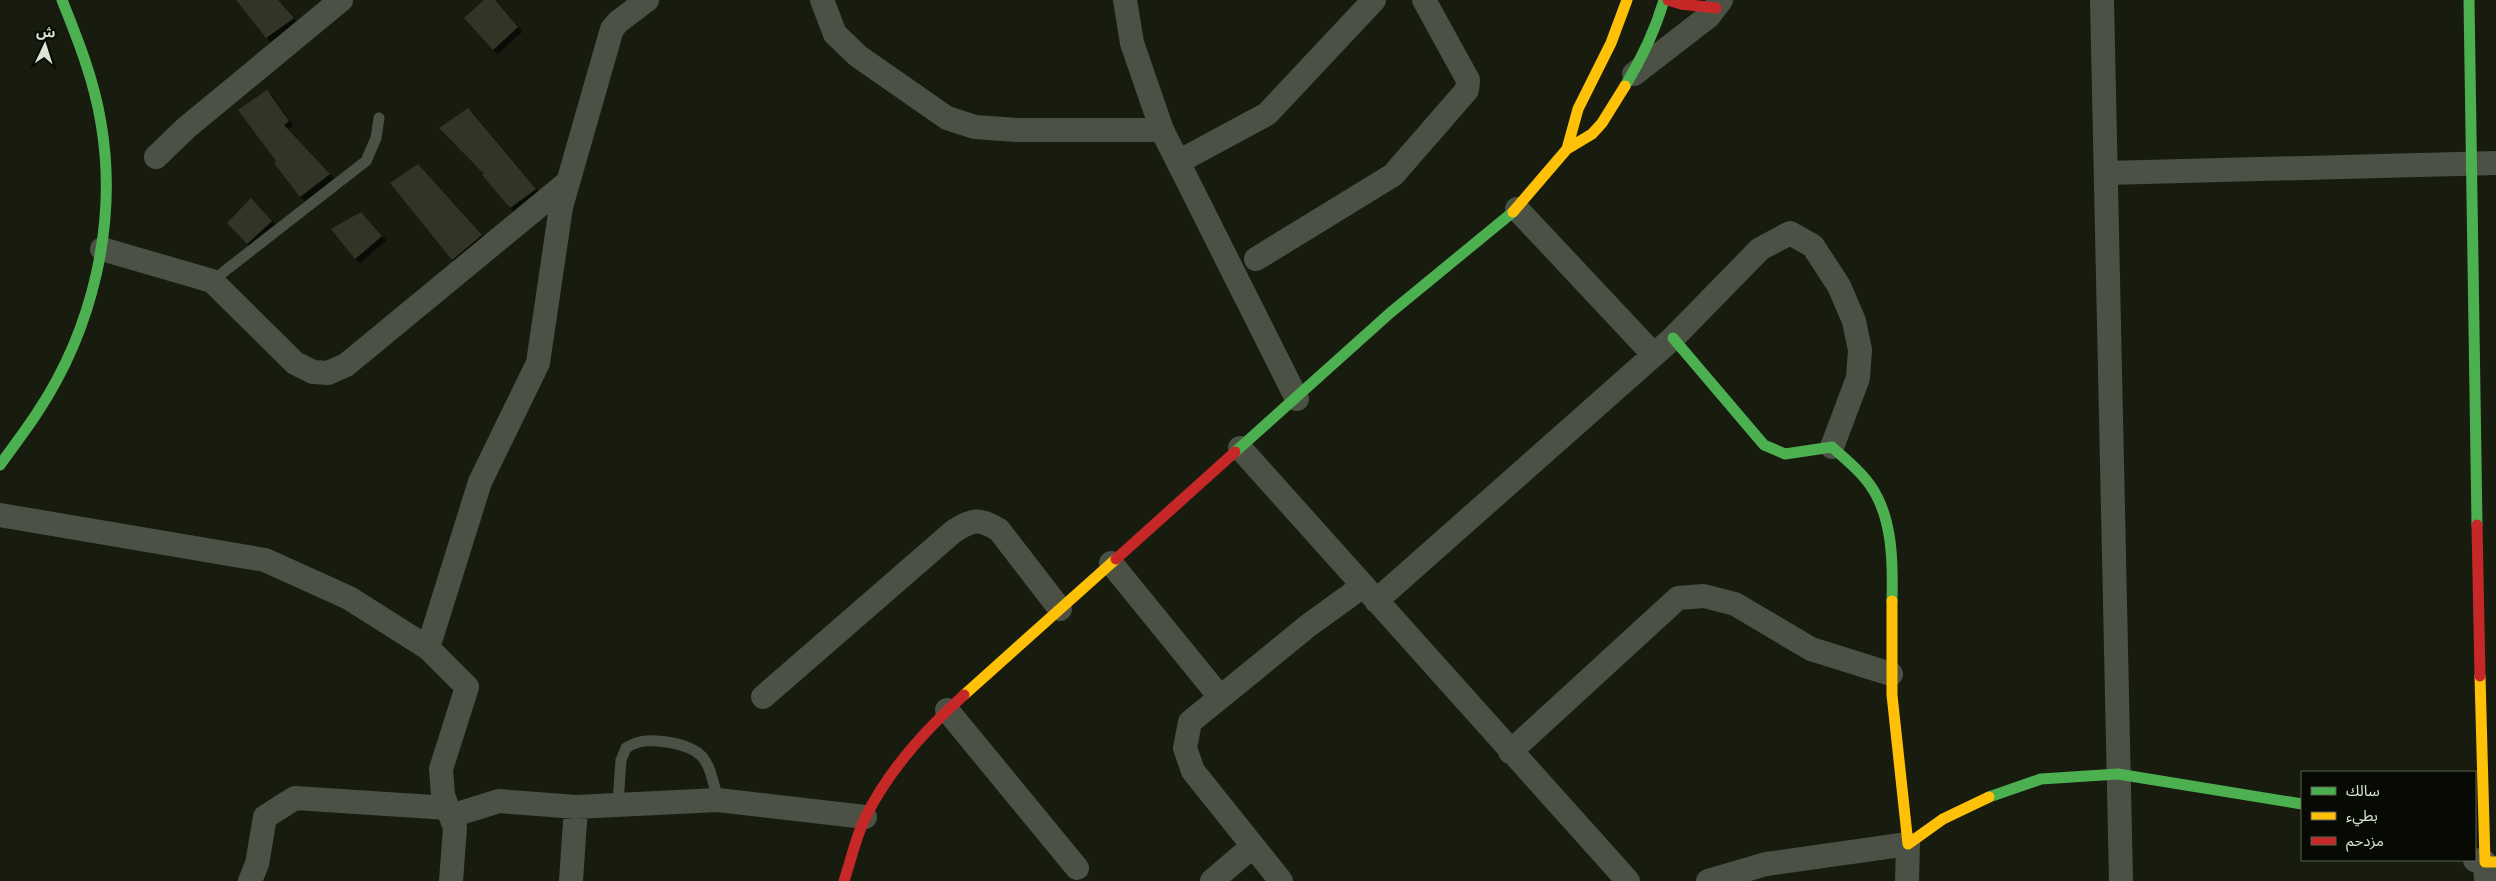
<svg xmlns="http://www.w3.org/2000/svg" width="2496" height="881" viewBox="0 0 2496 881" font-family="'PT Sans Narrow','Noto Sans Arabic',sans-serif">
  <defs>
    <filter id="shadow"><feDropShadow dx="4.5" dy="4.5" stdDeviation="0" flood-color="#0009"/></filter>
  </defs>
  <rect width="100%" height="100%" fill="#171c0e"/>
  <path fill="#303527" filter="url(#shadow)" d="M 236,0 L 278,0 L 294,18 L 266,38 Z
    M 484,0 L 495,0 L 518,27 L 493,50 L 464,18 Z
    M 267,90 L 289,121 L 284,125 L 330,174 L 300,197 L 274,163 L 276,161 L 238,110 Z
    M 468,108 L 536,189 L 510,208 L 482,175 L 484,174 L 439,128 Z
    M 418,164 L 482,235 L 452,260 L 390,183 Z
    M 251,198 L 272,221 L 247,244 L 227,223 Z
    M 361,212 L 382,236 L 355,259 L 331,229 Z"/>
  <g fill="none" stroke-linecap="round" stroke-linejoin="round">
    <path stroke="#4c5145" stroke-width="11" d="M 212,281 L 366,161 L 376,138 L 379,118
      M 618,803 L 621,760 L 626,748 C 640,739 651,740 667,742 C 709,749 708,763 718,800"/>
    <path stroke="#4c5145" stroke-width="24" d="M 822,0 L 835,34 L 858,56 L 947,118 L 975,127 L 1017,130 L 1162,130
      M 1125,0 L 1132,43 L 1162,130 L 1297,399
      M 2102,0 L 2121,881
      M 1634,74 L 1709,16 L 1721,0
      M 156,157 L 186,128 L 341,0
      M 1178,162 L 1267,114 L 1374,0
      M 2106,173 L 2496,163
      M 1517,209 L 1654,355
      M 102,249 L 212,281 L 295,363 L 313,372 L 328,373 L 346,365 L 568,182
      M 1256,259 L 1393,175 L 1467,90 L 1468,80 L 1424,0
      M 1240,448 L 1628,881
      M 0,515 L 265,560 L 349,598 L 428,648 L 467,687 L 441,769 L 443,795 L 455,828 L 451,881
      M 1111,563 L 1220,697
      M 1376,601 L 1673,338 L 1760,249 L 1790,233 L 1813,246 L 1839,286 L 1854,321 L 1860,350 L 1858,378 L 1832,447
      M 428,648 L 480,482 L 538,363 L 561,207 L 612,29 L 618,22 L 647,0
      M 763,697 L 954,531 C 973,519 980,518 999,530 L 1060,609
      M 947,710 L 1077,868
      M 1510,752 L 1678,598 L 1704,596 L 1735,604 L 1811,649 L 1891,674
      M 451,816 L 499,801 L 576,807 L 718,800 L 865,817
      M 2475,860 L 2485,862 L 2486,881
      M 250,881 L 257,864 L 265,817 L 295,798 L 448,808
      M 571,881 L 576,807
      M 1212,881 L 1253,846
      M 1281,881 L 1193,771 L 1185,748 L 1190,722 L 1309,625 L 1363,586
      M 1708,881 L 1766,864 L 1908,844 L 1907,881"/>
    <path stroke="#4caf50" stroke-width="11" d="M 2469,0 L 2477,525
      M 1625,86 C 1642,58 1655,31 1664,0
      M 1673,338 L 1764,445 L 1785,454 L 1832,447 C 1845,459 1860,470 1870,485 C 1893,517 1893,564 1892,601
      M 1235,452 L 1390,313 L 1513,212
      M 0,465 C 12,448 26,430 37,413 C 93,329 118,222 101,123 C 94,80 78,40 62,0
      M 1989,797 L 2041,779 L 2118,774 L 2302,804"/>
    <path stroke="#ffc107" stroke-width="11" d="M 1567,149 L 1578,109 L 1611,43 L 1627,0
      M 1513,212 L 1567,149 L 1592,134 L 1602,123 L 1625,86
      M 1892,601 L 1892,695 L 1908,844 L 1943,819 L 1989,797
      M 2480,676 L 2485,862 L 2496,862
      M 964,695 L 1116,559"/>
    <path stroke="#c62828" stroke-width="11" d="M 1668,0 L 1681,4 L 1716,8
      M 2477,525 L 2480,676
      M 1116,559 L 1235,452
      M 844,881 C 851,860 856,836 866,816 C 889,770 926,729 964,695"/>
  </g>
  <rect x="2301" y="771" width="175" height="90" fill="#060a02" stroke="#5c6156"/>
  <rect x="2311" y="787" width="25" height="8" fill="#4caf50" stroke="#5c6156"/>
  <text x="2346" y="796" font-size="15" fill="#dde4d4">سالك</text>
  <rect x="2311" y="812" width="25" height="8" fill="#ffc107" stroke="#5c6156"/>
  <text x="2346" y="821" font-size="15" fill="#dde4d4">بطيء</text>
  <rect x="2311" y="837" width="25" height="8" fill="#c62828" stroke="#5c6156"/>
  <text x="2346" y="846" font-size="15" fill="#dde4d4">مزدحم</text>
  <g transform="translate(45 45) rotate(4)" stroke="#060a02" stroke-width="4" paint-order="stroke">
  <path d="M0-4L9 19L0 12L-9 19Z" fill="#dde4d4"/>
  <text y="-8" font-size="14" font-weight="bold" text-anchor="middle" fill="#dde4d4">ش</text>
  </g>
</svg>
